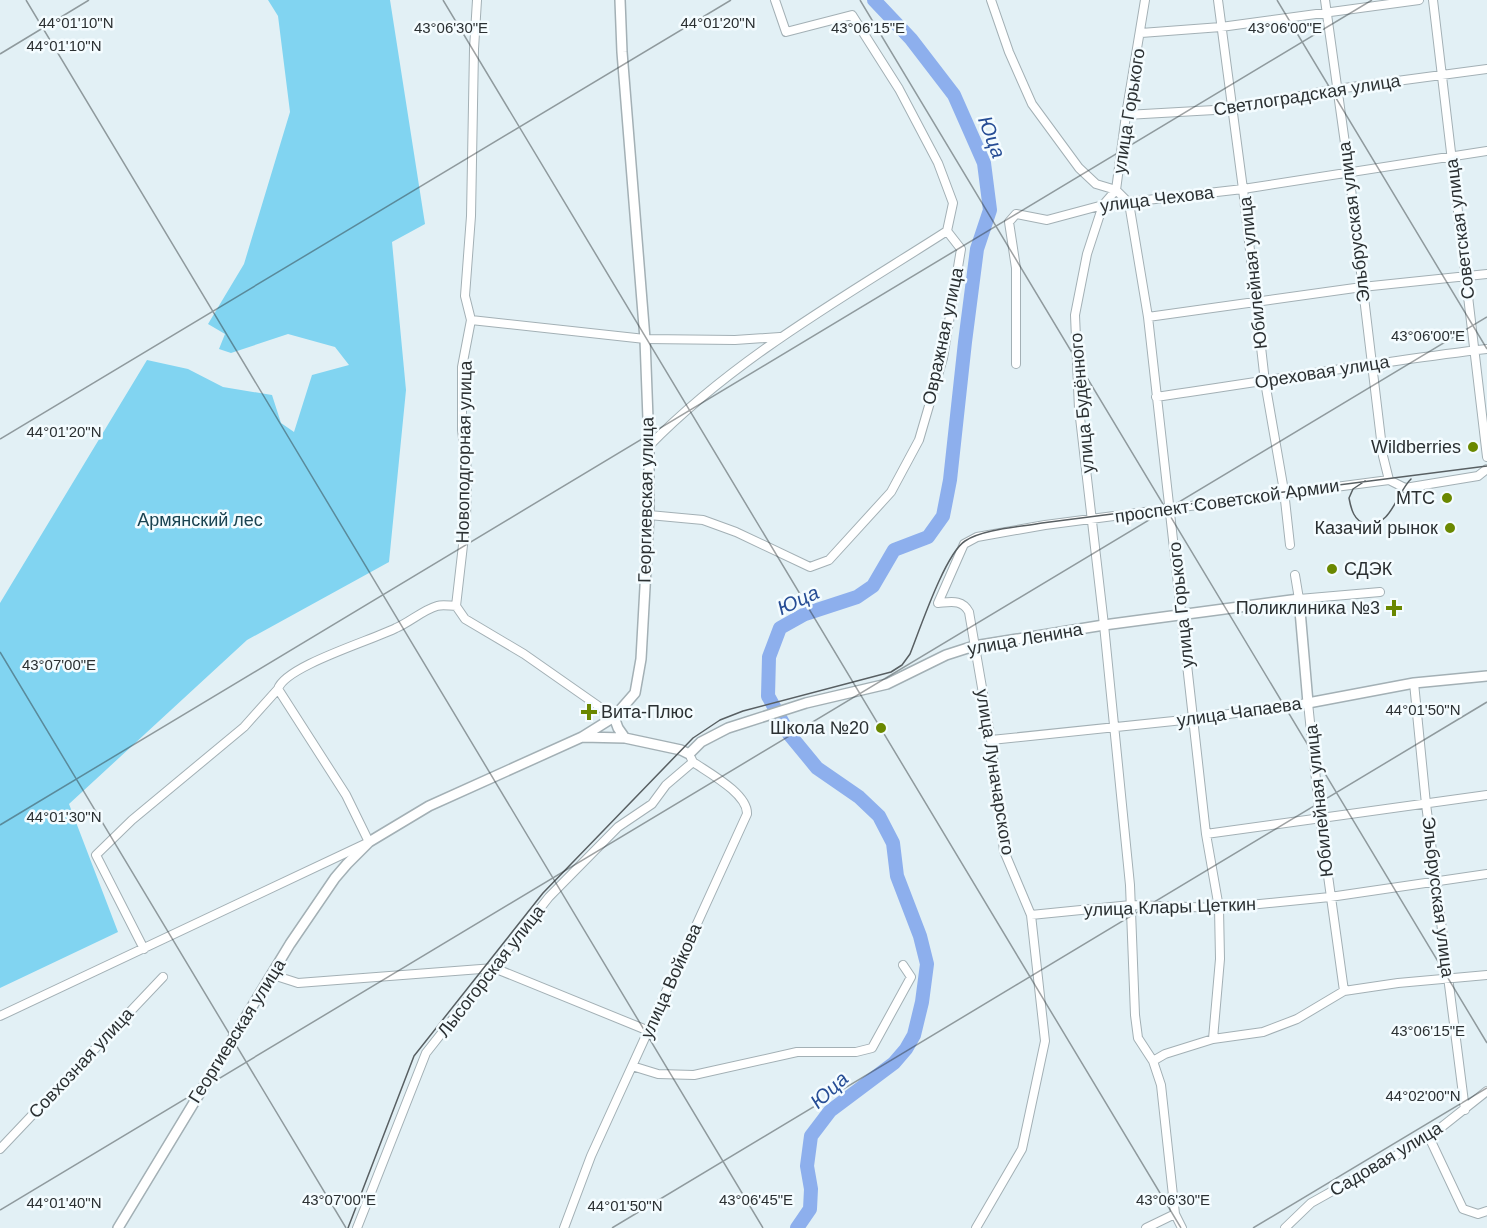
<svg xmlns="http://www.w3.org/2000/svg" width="1487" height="1228" viewBox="0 0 1487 1228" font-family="Helvetica,sans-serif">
  <rect width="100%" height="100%" fill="#e2f0f5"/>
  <path fill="#81d4f1" d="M 268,0 L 390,0 L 425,224 L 392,242 L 406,390 L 389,562 L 247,640 L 69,804 L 118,932 L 0,988 L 0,603 L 147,360 L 188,369 L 223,387 L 272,395 L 281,423 L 294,432 L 312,375 L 349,365 L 335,347 L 288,334 L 231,353 L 219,349 L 225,334 L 208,324 L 244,264 L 290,112 L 278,16 Z"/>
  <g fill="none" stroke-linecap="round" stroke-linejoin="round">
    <path stroke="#8dafed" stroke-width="14" d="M 797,1228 L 810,1209 L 811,1189 L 807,1166 L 811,1136 L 830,1111 L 894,1063 L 906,1049 L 914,1035 L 922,1002 L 927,964 L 920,936 L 897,876 L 893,843 L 879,816 L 859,797 L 817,768 L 789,734 L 768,696 L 769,657 L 780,628 L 805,614 L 857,597 L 873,586 L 894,550 L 928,537 L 943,516 L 950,480 L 965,342 L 977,249 L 990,210 L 984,163 L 954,95 L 911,39 L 874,0"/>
    <g stroke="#a3b0b5" stroke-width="10">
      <path id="minor" d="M 991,0 L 1009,52 L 1032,104 L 1079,168 L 1096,184 L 1116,190 L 1103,205 L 1087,254 L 1075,315 L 1079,409 L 1104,625 L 1130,885 L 1135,1015 L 1138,1038 L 1153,1061 L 1161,1085 L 1175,1214 L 1182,1228
        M 1145,0 L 1126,115 L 1116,190 L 1129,203 L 1148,317 L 1206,834 L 1219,908 L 1220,959 L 1213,1039
        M 1218,0 L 1243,189 L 1265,382 L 1284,491 L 1290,545
        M 1325,0 L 1349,172 L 1383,456 L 1389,480
        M 1433,0 L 1487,457
        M 1141,33 L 1221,27 L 1419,0
        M 1126,115 L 1232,109 L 1337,89 L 1487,69
        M 1148,317 L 1362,287 L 1487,274
        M 471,320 L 645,339 L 735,340 L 780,337
        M 1016,364 L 1016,268 L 1009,222 L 1016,214 L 1047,220 L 1103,205 L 1243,189 L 1487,151
        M 1156,397 C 1267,381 1376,362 1487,349
        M 649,446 C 735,358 844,297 947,231
        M 649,515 L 703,520 L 736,532 L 810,567 L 829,560 L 891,492 L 919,440 L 943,358 L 961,249 L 947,231 L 953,203 L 938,163 L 899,89 L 852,15 L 786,32 L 775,0
        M 1295,575 L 1299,599 L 1380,592
        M 456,606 L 465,619 L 524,654 L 614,717
        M 1414,683 L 1426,804 L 1465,1110
        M 991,740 L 1193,719 L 1308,703 L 1320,818 L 1344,991
        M 1206,834 L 1487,795
        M 1031,915 L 1131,905 L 1219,908 L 1330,897 L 1487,874
        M 144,949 L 96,855 L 132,820 L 244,727 L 278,689 C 285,666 373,640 396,628 C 410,622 423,610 437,606 C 443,604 450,606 456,606 L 466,519 L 467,470 L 462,430 L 462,367 L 471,320 L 465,296 L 471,216 L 474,49 L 477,0
        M 273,975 L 298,983 L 494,968 L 649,1031
        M 0,1016 L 369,842 L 346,795 L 278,689
        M 1153,1061 L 1165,1054 L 1213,1039 L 1263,1032 L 1297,1019 L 1344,991 L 1398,983 L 1487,975
        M 632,1066 L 658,1074 L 694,1075 L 797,1052 L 856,1052 L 872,1048 L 911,977 L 903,965
        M 1429,1137 L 1463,1209 L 1478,1214 L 1487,1211
        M 0,1149 L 163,977
        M 357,1228 L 426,1053 L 549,897 L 618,827 L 652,804 L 666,785 L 693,762
        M 564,1228 L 591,1156 L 747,814 C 748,794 709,773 693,762 L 691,758
        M 976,1228 L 1022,1149 L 1045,1041 L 1031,915 L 1004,851 L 991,740 L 969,612 C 962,599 951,602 938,603 L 964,544 L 977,537 L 1045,525 L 1389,480 L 1405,488 L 1478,476 L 1487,469
        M 1146,1228 L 1175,1214
        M 1285,1228 L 1311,1203 L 1429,1137 L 1487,1091"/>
    </g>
    <g stroke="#a3b0b5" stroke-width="12">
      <path id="major" d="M 614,717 L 618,728 L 625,738
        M 582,737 L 625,738 L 681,750 L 689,754 L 701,742 L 728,728 L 806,703 L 887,684 L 946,655 L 974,646 L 1104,625 L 1299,599 L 1308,703 L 1414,683 L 1487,676
        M 118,1228 L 290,944 L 335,878 L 347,864 L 369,842 L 429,806 L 582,737 L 614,717 L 635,693 L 641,659 L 649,515 L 649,446 L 645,339 L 622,52 L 620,0"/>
    </g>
    <use href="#minor" stroke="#fff" stroke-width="8"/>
    <use href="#major" stroke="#fff" stroke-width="9"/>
    <path stroke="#585f62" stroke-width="1.5" d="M 1365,481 L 1353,489 L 1349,498 C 1351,509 1354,521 1366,524 C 1391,528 1397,492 1411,479
      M 348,1228 L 414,1056 L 543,893 L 693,738 L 720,720 L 743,711 L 891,672 L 902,665 L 910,654 C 920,629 945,554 965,541 C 983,529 1020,527 1042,523 L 1487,466"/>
  </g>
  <path fill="none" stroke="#2b3032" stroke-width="1.5" stroke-opacity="0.45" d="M 26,0 L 763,1228M 443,0 L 1181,1228M 860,0 L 1487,1043M 1277,0 L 1487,349M 0,54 L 89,0M 0,439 L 731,0M 0,652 L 346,1228M 0,825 L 1372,0M 0,1210 L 1487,317M 612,1228 L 1487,702M 1253,1228 L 1487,1088"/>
  <g fill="#6a8800" stroke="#f4fcff" stroke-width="2">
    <circle cx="1473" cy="447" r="6"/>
    <circle cx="1447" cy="498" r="6"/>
    <circle cx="1450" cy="528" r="6"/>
    <circle cx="1332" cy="569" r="6"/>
    <path d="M1391 599h6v6h6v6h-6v6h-6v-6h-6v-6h6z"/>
    <path d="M586 703h6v6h6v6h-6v6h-6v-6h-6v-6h6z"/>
    <circle cx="881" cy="728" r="6"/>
  </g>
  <g text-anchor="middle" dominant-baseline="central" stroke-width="5" stroke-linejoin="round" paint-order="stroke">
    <g font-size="18" fill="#2b3032" stroke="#f4fcff">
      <text transform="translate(1307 95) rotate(-9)">Светлоградская улица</text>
      <text transform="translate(1129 111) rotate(-81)">улица Горького</text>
      <text transform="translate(1157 199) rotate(-7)">улица Чехова</text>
      <text transform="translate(1354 222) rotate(-97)">Эльбрусская улица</text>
      <text transform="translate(1460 229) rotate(-97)">Советская улица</text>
      <text transform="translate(1253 273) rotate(-96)">Юбилейная улица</text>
      <text transform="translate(943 336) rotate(-78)">Овражная улица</text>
      <text transform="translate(1322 372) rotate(-9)">Ореховая улица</text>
      <text transform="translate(1082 403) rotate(-95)">улица Будённого</text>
      <text transform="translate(464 452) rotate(-89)">Новоподгорная улица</text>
      <text transform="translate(646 500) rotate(-89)">Георгиевская улица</text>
      <text transform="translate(1227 501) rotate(-8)">проспект Советской Армии</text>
      <text transform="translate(1181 605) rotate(-96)">улица Горького</text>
      <text transform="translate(1025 639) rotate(-10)">улица Ленина</text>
      <text transform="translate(1239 712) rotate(-8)">улица Чапаева</text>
      <text transform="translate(995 772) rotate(81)">улица Луначарского</text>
      <text transform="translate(1319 801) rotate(-96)">Юбилейная улица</text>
      <text transform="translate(1438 897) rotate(83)">Эльбрусская улица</text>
      <text transform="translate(1170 907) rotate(-2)">улица Клары Цеткин</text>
      <text transform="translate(491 971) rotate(-52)">Лысогорская улица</text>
      <text transform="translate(671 981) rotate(-66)">улица Войкова</text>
      <text transform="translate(237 1031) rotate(-58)">Георгиевская улица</text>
      <text transform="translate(81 1063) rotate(-47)">Совхозная улица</text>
      <text transform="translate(1386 1159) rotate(-31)">Садовая улица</text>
    </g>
    <g font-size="18" fill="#2b3032" stroke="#f4fcff" text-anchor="end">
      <text x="1461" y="447">Wildberries</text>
      <text x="1435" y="498">МТС</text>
      <text x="1438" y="528">Казачий рынок</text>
      <text x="1344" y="569" text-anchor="start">СДЭК</text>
      <text x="1380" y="608">Поликлиника №3</text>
      <text x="601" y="712" text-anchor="start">Вита-Плюс</text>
      <text x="869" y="728">Школа №20</text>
    </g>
    <g font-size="18" fill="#1a4351" stroke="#f4fcff">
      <text x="200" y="520">Армянский лес</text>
    </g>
    <g font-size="20" font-style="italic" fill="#264d95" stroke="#f4fcff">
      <text transform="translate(992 137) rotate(69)">Юца</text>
      <text transform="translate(798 600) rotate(-25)">Юца</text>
      <text transform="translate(829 1090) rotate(-43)">Юца</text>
    </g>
  </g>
  <g font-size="15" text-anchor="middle" fill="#2b3032" stroke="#f4fcff" stroke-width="5" stroke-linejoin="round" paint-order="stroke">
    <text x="76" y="28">44°01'10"N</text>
    <text x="718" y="28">44°01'20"N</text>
    <text x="451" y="33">43°06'30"E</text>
    <text x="868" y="33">43°06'15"E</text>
    <text x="1285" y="33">43°06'00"E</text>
    <text x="64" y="51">44°01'10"N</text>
    <text x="1428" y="341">43°06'00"E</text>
    <text x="64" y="437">44°01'20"N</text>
    <text x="59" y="670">43°07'00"E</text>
    <text x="1423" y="715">44°01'50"N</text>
    <text x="64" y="822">44°01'30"N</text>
    <text x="1428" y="1036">43°06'15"E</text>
    <text x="1423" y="1101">44°02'00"N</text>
    <text x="339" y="1205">43°07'00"E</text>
    <text x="756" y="1205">43°06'45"E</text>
    <text x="1173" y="1205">43°06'30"E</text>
    <text x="64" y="1208">44°01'40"N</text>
    <text x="625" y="1211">44°01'50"N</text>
  </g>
</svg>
